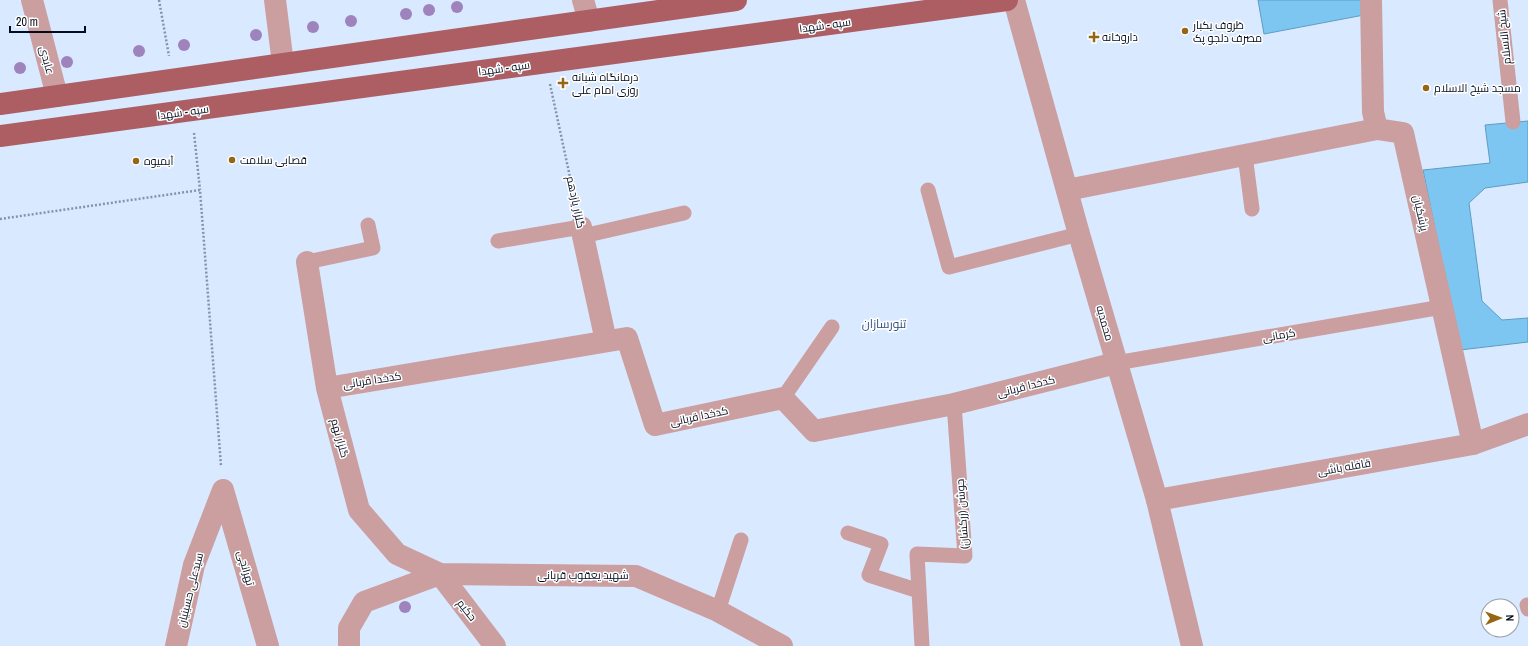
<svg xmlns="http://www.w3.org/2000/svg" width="1528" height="646" viewBox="0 0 1528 646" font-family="'Archivo Narrow',Cairo,sans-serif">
  <rect width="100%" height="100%" fill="#d9e9ff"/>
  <path fill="#7dc6f2" stroke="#5e9cc1" d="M 1258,0 L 1363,0 L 1364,15 L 1264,34 Z
    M 1528,121 L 1528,182 L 1485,188 L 1469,203 L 1482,301 L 1502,320 L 1528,318 L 1528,342 L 1460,350 L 1423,170 L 1490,163 L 1485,125 Z"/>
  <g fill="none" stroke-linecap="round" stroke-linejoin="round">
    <path stroke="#8694a8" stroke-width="2.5" stroke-dasharray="2 2" stroke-linecap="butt" d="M 159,0 L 169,56
      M 550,84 L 576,205
      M 194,133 L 200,190
      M 0,219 L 200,190 L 221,466"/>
    <path stroke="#cb9e9f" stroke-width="15" d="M 1500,0 L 1513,122
      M 1245,155 L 1252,209
      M 928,190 L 949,267 L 1079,234
      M 583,236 L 684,213
      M 498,241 L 581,227
      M 307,262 L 373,248 L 368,225
      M 1116,363 L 1442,307
      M 783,398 L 832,327
      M 848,533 L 881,544 L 869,575 L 919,591
      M 1527,605 L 1528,609
      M 718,611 L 741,540
      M 922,646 L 917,554 L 965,556 L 954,404"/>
    <path stroke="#cb9e9f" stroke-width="22" d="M 32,0 L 57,96
      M 275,0 L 283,64
      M 583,0 L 589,21
      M 1371,0 L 1373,112 L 1377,129 L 1403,133 L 1473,444
      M 1067,190 L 1377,129
      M 581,227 L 606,341
      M 307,262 L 327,388 L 359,510 L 397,554 L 440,574 L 495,646
      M 327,388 L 627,338 L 655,425 L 783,398 L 814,431 L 954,404 L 1116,363
      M 223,490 L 268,646
      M 1157,500 L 1473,444 L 1528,424
      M 176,646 L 194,565 L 223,490
      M 349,646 L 349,628 L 364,602 L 440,574 L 636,576 L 718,611 L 782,646"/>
    <path stroke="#cb9e9f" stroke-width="22" d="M 1014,0 L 1079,234 L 1157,500 L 1192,646"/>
    <path stroke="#ac5e63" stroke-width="22" d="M 0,104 L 736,0
      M 0,136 L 1007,0"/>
  </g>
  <g fill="#9f83bd">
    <circle cx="457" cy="7" r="6"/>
    <circle cx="429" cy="10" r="6"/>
    <circle cx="406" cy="14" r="6"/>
    <circle cx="351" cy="21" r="6"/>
    <circle cx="313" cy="27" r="6"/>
    <circle cx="256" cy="35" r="6"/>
    <circle cx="184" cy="45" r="6"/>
    <circle cx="139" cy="51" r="6"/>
    <circle cx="67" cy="62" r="6"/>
    <circle cx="20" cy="68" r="6"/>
    <circle cx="405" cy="607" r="6"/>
  </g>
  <g fill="#956715" stroke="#fff" stroke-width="1.5">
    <circle cx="1185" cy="31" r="4"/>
    <path d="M1092 31h4v4h4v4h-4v4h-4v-4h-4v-4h4z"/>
    <path d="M561 77h4v4h4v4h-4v4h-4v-4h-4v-4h4z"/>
    <circle cx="1426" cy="88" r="4"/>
    <circle cx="232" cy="160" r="4"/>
    <circle cx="136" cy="161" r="4"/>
  </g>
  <g text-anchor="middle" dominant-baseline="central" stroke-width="3" stroke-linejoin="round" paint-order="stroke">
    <g font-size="11" fill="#020c1d" stroke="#fff">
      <text transform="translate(825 25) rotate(-8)">سپه - شهدا</text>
      <text transform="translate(1504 37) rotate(-96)">شیخ الاسلام</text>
      <text transform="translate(47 60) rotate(75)">عابدی</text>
      <text transform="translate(504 68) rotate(-8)">سپه - شهدا</text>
      <text transform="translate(183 112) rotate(-8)">سپه - شهدا</text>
      <text transform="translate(576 202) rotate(78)">گلزار یازدهم</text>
      <text transform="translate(1421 213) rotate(77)">پزشکیان</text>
      <text transform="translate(1105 323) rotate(74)">محمدیه</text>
      <text transform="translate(1279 335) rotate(-10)">کرمانی</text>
      <text transform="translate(372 380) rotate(-9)">کدخدا قربانی</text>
      <text transform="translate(1026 386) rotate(-14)">کدخدا قربانی</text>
      <text transform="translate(699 416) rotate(-12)">کدخدا قربانی</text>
      <text transform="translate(340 438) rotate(75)">گلزار نهم</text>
      <text transform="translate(1344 467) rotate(-10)">قافله باشی</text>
      <text transform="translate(962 514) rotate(-94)">جوشن (زرکشان)</text>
      <text transform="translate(246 568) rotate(74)">تهرانچی</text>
      <text x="583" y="575">شهید یعقوب قربانی</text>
      <text transform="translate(190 590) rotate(-76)">سیدعلی حسینیان</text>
      <text transform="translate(467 610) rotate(52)">حکیم</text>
    </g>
    <g font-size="11" fill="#020c1d" stroke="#fff" text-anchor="start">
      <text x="1193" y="25">ظروف یکبار<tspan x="1193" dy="13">مصرف دلجو پک</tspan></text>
      <text x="1102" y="37">داروخانه</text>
      <text x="572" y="77">درمانگاه شبانه<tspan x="572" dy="13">روزی امام علی</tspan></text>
      <text x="1434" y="88">مسجد شیخ الاسلام</text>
      <text x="240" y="160">قصابی سلامت</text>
      <text x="144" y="161">آبمیوه</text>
    </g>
    <g font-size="12" fill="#2f507d" stroke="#fff">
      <text x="884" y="324">تنورسازان</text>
    </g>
  </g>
  <g transform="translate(1500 618) rotate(89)"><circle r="19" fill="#ffffff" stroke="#9a9ea5"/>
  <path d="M0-3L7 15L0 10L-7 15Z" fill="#956715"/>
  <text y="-6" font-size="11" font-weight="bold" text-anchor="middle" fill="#020c1d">N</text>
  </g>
  <path d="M10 26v6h75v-6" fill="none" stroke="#020c1d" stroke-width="2"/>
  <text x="16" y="26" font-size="12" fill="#020c1d" stroke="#ffffff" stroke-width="3" paint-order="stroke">20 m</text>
</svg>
